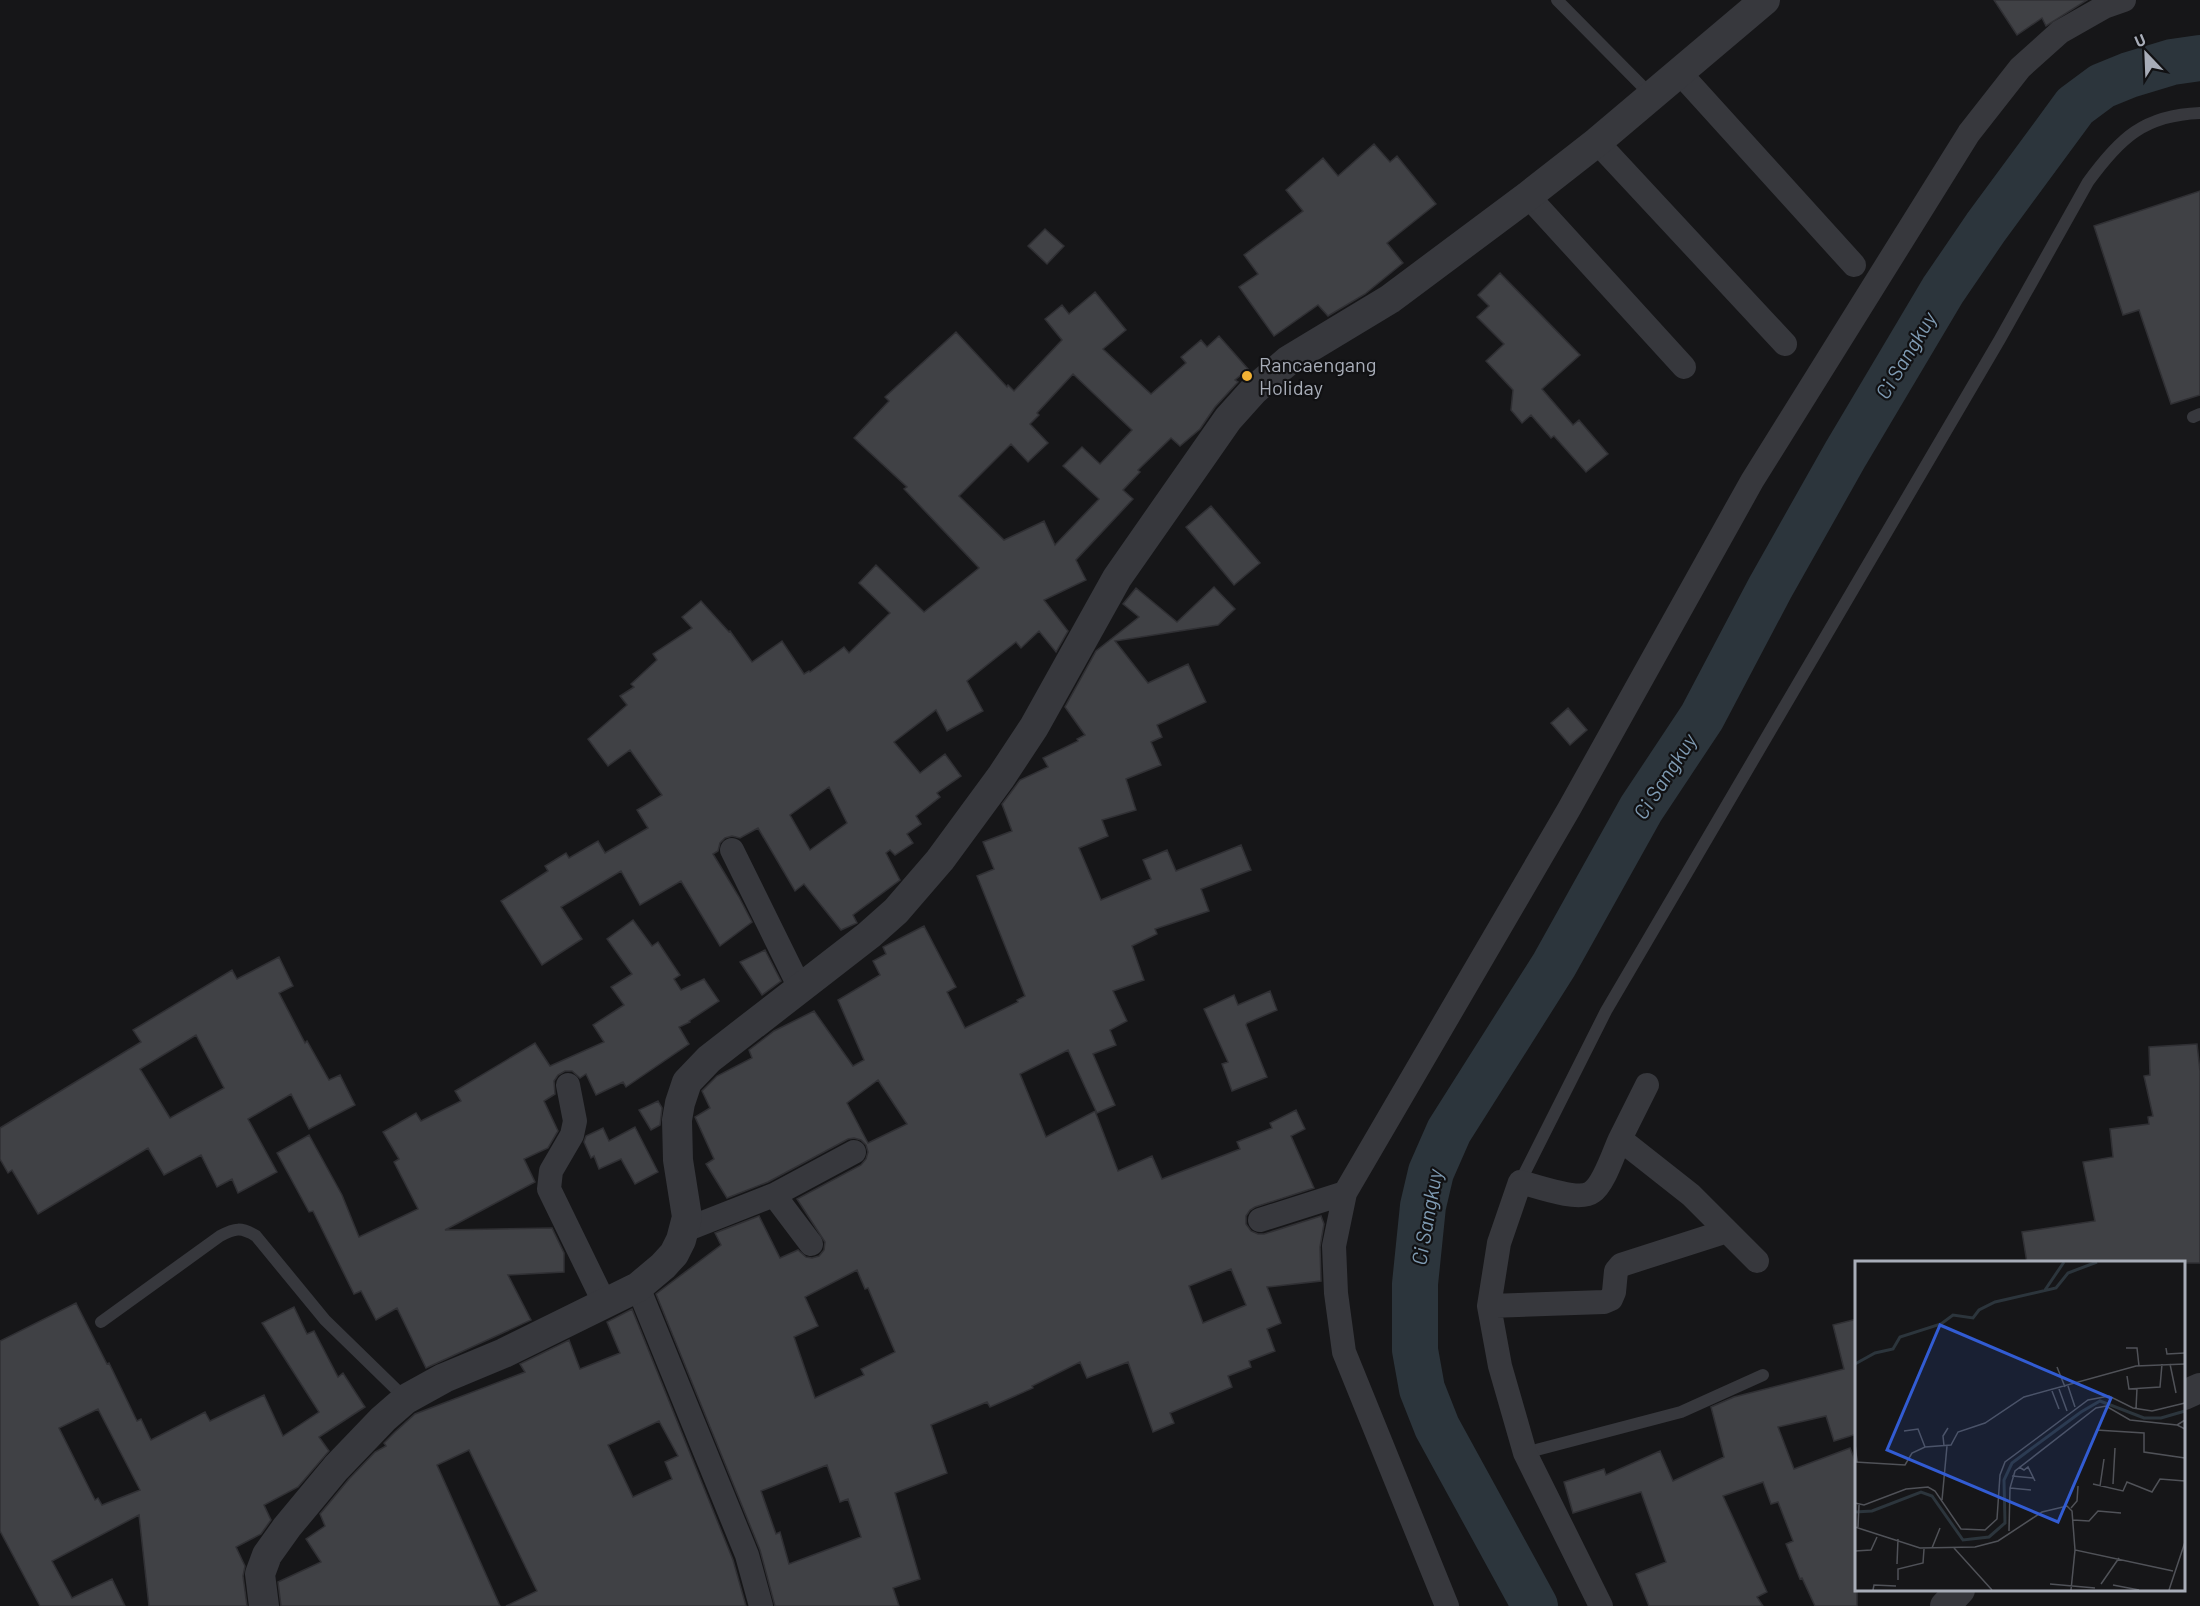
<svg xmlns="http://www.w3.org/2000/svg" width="2200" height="1606" viewBox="0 0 2200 1606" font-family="Barlow,sans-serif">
  <rect width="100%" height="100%" fill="#161618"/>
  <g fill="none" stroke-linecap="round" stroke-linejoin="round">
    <path stroke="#2c353c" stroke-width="46" d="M 1535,1606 L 1437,1427 L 1422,1389 L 1415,1350 L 1415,1284 L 1423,1206 L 1431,1172 L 1449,1131 L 1554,965 L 1641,809 L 1702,717 L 1770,588 L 1845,455 L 1943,290 L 1986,227 L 2075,106 L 2102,86 L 2129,75 L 2172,62 L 2200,58"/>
  </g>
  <path fill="#404145" stroke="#303034" stroke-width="1.5" fill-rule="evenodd" d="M 1994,0 L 2087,0 L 2046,26 L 2042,18 L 2017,35 Z
    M 1374,144 L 1390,162 L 1397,156 L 1436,204 L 1387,243 L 1403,263 L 1365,294 L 1328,316 L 1318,305 L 1274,336 L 1239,287 L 1258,274 L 1244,255 L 1303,211 L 1286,190 L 1323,158 L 1338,176 Z
    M 2200,191 L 2200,395 L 2171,404 L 2139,310 L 2123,315 L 2094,226 Z
    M 1045,229 L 1064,246 L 1047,264 L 1028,246 Z
    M 1500,273 L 1580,355 L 1542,389 L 1573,425 L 1579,420 L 1608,454 L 1586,472 L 1554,436 L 1551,438 L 1531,415 L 1522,423 L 1511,410 L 1513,390 L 1486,361 L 1504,344 L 1477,317 L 1489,306 L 1478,295 Z
    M 1095,292 L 1126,330 L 1103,349 L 1151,394 L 1186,363 L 1181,357 L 1201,340 L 1207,347 L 1219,336 L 1248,369 L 1235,380 L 1238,382 L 1215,407 L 1200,429 L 1180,446 L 1171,438 L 1138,470 L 1140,472 L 1123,490 L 1133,499 L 1076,560 L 1086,580 L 1044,600 L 1068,631 L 1056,652 L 1039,631 L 1021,648 L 1016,642 L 967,681 L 983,711 L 947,731 L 936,710 L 894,742 L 920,773 L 945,754 L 961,776 L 937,793 L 940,797 L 916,816 L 921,824 L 907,834 L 913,843 L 895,855 L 890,850 L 886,853 L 900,880 L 853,915 L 857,923 L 841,930 L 804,884 L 795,891 L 758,828 L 740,838 L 732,836 L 725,838 L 720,843 L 718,851 L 713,854 L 739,897 L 752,922 L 720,946 L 681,881 L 640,905 L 621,871 L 561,907 L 582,939 L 542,965 L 501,901 L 548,871 L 545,866 L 566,853 L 569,858 L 598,841 L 605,853 L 648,828 L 637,810 L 662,795 L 630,750 L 608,766 L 588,739 L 627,705 L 620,696 L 634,687 L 631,684 L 657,660 L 653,654 L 692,628 L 682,617 L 701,601 L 729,632 L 730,631 L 752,662 L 782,641 L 804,674 L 809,671 L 810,672 L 844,647 L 849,653 L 890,613 L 859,583 L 876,565 L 924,612 L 979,568 L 904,489 L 907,487 L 854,438 L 889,401 L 885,397 L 956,332 L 1007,387 L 1008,385 L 1014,391 L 1062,340 L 1045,319 L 1062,305 L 1069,314 ZM 1073,374 L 1132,430 L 1100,464 L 1082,447 L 1063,466 L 1099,499 L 1055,545 L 1044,521 L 1004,540 L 959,496 L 1011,444 L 1028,462 L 1048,443 L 1030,424 L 1039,415 L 1037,413 ZM 829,787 L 847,823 L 810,850 L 790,815 Z
    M 1211,506 L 1260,563 L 1234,585 L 1186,527 Z
    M 1214,587 L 1235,609 L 1218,625 L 1115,641 L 1148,683 L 1188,664 L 1206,702 L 1157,725 L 1162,737 L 1151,742 L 1161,765 L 1126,779 L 1136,810 L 1102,820 L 1108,836 L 1079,848 L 1101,900 L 1151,879 L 1143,860 L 1167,850 L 1176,871 L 1241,845 L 1251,870 L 1201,889 L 1209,911 L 1155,929 L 1157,934 L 1132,946 L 1144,980 L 1113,991 L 1127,1021 L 1110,1030 L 1116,1045 L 1093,1054 L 1115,1105 L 1097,1113 L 1068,1050 L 1020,1074 L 1046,1137 L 1095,1111 L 1118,1171 L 1152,1156 L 1162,1179 L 1240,1149 L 1237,1142 L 1272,1128 L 1270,1123 L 1296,1110 L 1305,1129 L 1291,1136 L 1314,1188 L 1255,1207 L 1250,1210 L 1246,1216 L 1246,1224 L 1251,1231 L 1258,1234 L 1264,1234 L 1321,1216 L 1324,1224 L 1320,1247 L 1321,1281 L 1267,1287 L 1281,1323 L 1267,1329 L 1275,1351 L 1249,1361 L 1251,1367 L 1228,1376 L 1232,1387 L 1170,1413 L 1174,1423 L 1153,1432 L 1128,1362 L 1087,1378 L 1080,1362 L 1032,1386 L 1033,1388 L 990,1407 L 987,1402 L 931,1425 L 947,1473 L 895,1493 L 920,1579 L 893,1588 L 899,1606 L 775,1606 L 760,1550 L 656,1294 L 721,1245 L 715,1233 L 759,1216 L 780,1258 L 798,1250 L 806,1257 L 812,1258 L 819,1256 L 824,1250 L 825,1242 L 797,1199 L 861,1165 L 866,1159 L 868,1152 L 866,1145 L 861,1140 L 854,1138 L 848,1139 L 768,1182 L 727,1198 L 706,1164 L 714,1159 L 695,1117 L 710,1108 L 702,1091 L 717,1076 L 752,1058 L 749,1050 L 774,1031 L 814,1011 L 853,1066 L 864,1060 L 838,1000 L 880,975 L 873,961 L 886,954 L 883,947 L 924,926 L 956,987 L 947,992 L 965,1028 L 1018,1002 L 1017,1000 L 1025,996 L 977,876 L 994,869 L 983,842 L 1012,831 L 1002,804 L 1020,780 L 1048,767 L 1043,758 L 1078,741 L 1077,739 L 1085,735 L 1065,707 L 1096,651 L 1139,617 L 1123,604 L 1136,588 L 1177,622 ZM 878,1080 L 907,1124 L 868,1143 L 847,1103 ZM 1231,1269 L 1246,1305 L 1203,1323 L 1189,1286 ZM 857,1270 L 865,1289 L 868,1288 L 895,1352 L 861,1369 L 864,1375 L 815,1398 L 794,1337 L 818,1326 L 805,1297 ZM 827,1465 L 840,1502 L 848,1499 L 861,1537 L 789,1564 L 780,1532 L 776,1534 L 761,1491 Z
    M 1568,708 L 1587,730 L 1570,745 L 1551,723 Z
    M 633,920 L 652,946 L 658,942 L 680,975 L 674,979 L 681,990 L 704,979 L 719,1001 L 689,1021 L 690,1022 L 679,1027 L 689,1044 L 626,1087 L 623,1082 L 596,1095 L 586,1074 L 580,1078 L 572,1071 L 565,1071 L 558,1075 L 554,1081 L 555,1094 L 544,1101 L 558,1131 L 548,1148 L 524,1159 L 535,1182 L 445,1230 L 552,1228 L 564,1253 L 564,1272 L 508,1275 L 531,1320 L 426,1368 L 397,1308 L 376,1320 L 361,1291 L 354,1294 L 313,1211 L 309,1212 L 277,1153 L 309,1135 L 342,1195 L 359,1237 L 418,1209 L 394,1162 L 399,1159 L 383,1132 L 416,1113 L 421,1121 L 461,1101 L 455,1091 L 535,1043 L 550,1066 L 604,1042 L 593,1025 L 624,1005 L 611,987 L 632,974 L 607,939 Z
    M 765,950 L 781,981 L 762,995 L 740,962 Z
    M 279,957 L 293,986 L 279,993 L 305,1043 L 307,1041 L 329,1080 L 340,1075 L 355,1105 L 309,1129 L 291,1094 L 248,1119 L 277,1172 L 238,1193 L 232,1179 L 217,1187 L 201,1155 L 164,1175 L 148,1148 L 38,1214 L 12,1170 L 8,1173 L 0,1159 L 0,1128 L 141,1042 L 133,1030 L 232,970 L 237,979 ZM 196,1035 L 224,1088 L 170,1118 L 140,1069 Z
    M 1270,991 L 1277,1010 L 1247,1023 L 1246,1025 L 1267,1077 L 1232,1091 L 1222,1064 L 1228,1062 L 1204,1009 L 1234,995 L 1238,1005 Z
    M 2197,1044 L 2200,1071 L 2200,1263 L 2027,1263 L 2022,1232 L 2095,1221 L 2083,1162 L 2113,1157 L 2110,1129 L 2149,1124 L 2148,1117 L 2153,1116 L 2144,1076 L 2150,1075 L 2149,1047 Z
    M 658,1101 L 662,1108 L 660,1125 L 651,1130 L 639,1110 Z
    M 635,1127 L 658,1172 L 635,1184 L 621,1159 L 599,1169 L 594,1156 L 591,1158 L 584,1142 L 586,1136 L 603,1128 L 609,1141 Z
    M 76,1303 L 107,1364 L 109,1363 L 137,1421 L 141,1419 L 151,1440 L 205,1412 L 210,1421 L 264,1395 L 283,1436 L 319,1412 L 262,1323 L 294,1307 L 307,1334 L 314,1331 L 338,1377 L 343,1373 L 365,1407 L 319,1437 L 329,1451 L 298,1487 L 264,1505 L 271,1520 L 261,1534 L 236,1547 L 245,1566 L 243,1576 L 247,1606 L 149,1606 L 139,1515 L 52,1561 L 72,1598 L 112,1579 L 125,1606 L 40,1606 L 0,1531 L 0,1341 ZM 98,1409 L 140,1490 L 102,1505 L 98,1498 L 95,1500 L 59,1428 Z
    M 632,1309 L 733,1560 L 746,1606 L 506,1606 L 537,1591 L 469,1450 L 437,1465 L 500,1606 L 281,1606 L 278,1582 L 321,1562 L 306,1539 L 325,1526 L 320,1514 L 349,1479 L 375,1452 L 386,1446 L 384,1443 L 395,1432 L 415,1414 L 525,1372 L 520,1364 L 569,1340 L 580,1369 L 620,1353 L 607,1322 ZM 659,1421 L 678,1456 L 665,1462 L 672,1479 L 633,1497 L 608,1445 Z
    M 1857,1319 L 1857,1434 L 1834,1441 L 1826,1416 L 1778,1427 L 1794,1469 L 1850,1448 L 1857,1465 L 1857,1606 L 1815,1606 L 1802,1578 L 1800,1579 L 1786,1544 L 1793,1541 L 1778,1502 L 1771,1504 L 1763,1482 L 1723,1496 L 1767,1592 L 1757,1597 L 1763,1606 L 1649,1606 L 1636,1574 L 1666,1562 L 1641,1492 L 1573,1513 L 1564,1482 L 1604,1469 L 1606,1475 L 1660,1451 L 1673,1481 L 1724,1457 L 1711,1407 L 1734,1397 L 1844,1369 L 1833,1325 Z"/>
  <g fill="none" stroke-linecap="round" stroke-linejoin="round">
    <path stroke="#37383d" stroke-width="12" d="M 1557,0 L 1651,95
      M 2193,417 L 2200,414
      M 1520,1182 L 1606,1011 L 2000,339 L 2088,182 C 2120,138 2144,115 2200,113
      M 101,1322 L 220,1236 C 235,1228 241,1227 256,1236 L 325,1320 L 405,1398
      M 1525,1453 L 1681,1412 L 1763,1375"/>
    <path stroke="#37383d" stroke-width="24" d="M 1679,72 L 1854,265
      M 1597,142 L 1785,344
      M 1528,196 L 1684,367
      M 732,850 L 800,988
      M 568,1085 L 575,1121 L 572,1135 L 551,1171 L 549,1189 L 605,1304
      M 1620,1139 L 1647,1085
      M 774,1195 L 854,1152
      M 1260,1220 L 1345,1193
      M 685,1230 L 774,1195 L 811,1244
      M 638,1287 L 747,1555 L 761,1606
      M 1489,1306 L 1604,1302 L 1611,1299 L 1614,1292 L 1616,1271 L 1621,1265 L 1727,1231
      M 1447,1606 L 1344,1352 L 1336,1293 L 1334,1246 L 1345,1193 L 1569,809 L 1752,481 L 1969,133 L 2020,68 L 2060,32 L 2104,7 L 2124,0
      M 1601,1606 L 1525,1453 L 1500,1366 L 1489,1306 L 1499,1243 L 1520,1182 C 1536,1186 1579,1202 1592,1192 C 1604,1184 1614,1152 1620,1139 L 1691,1195 L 1757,1261"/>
    <path stroke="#37383d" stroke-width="30" d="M 2184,1395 L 2200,1388
      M 264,1606 L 260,1574 L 267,1555 L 287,1527 L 336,1468 L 383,1419 L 406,1399 L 444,1378 L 504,1353 L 638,1287 L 663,1266 L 674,1254 L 681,1240 L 687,1217 L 678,1160 L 677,1120 L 680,1103 L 687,1082 L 709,1059 L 869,935 L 896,911 L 940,860 L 1001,777 L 1034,727 L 1117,578 L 1228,419 L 1254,390 L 1289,360 L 1390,299 L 1528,196 L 1597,142 L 1765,0
      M 1945,1606 L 1960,1590"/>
  </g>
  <circle fill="#f2b134" stroke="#111113" stroke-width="2" cx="1247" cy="376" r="6"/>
  <g text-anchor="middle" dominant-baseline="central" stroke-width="4.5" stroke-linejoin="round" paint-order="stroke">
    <g font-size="20" fill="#a8adb8" stroke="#111113" text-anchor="start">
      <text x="1259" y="364">Rancaengang<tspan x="1259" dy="23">Holiday</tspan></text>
    </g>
    <g font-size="21" font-style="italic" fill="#7f9bb3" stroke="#111113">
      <text transform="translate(1905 355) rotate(-59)">Ci Sangkuy</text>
      <text transform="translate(1664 776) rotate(-57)">Ci Sangkuy</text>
      <text transform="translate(1426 1217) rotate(-80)">Ci Sangkuy</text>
    </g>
  </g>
  <g transform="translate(1855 1261)">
    <rect width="330" height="330" fill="#161618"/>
    <path fill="none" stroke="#2c353c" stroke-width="3" d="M 190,29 L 209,1M 0,103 L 20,92 L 38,88 L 45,76 L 86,63 L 98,54 L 118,57 L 124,49 L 140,41 L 201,27 L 213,12 L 242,1M 0,251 L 17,250 L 66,231 L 77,235 L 108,279 L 134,276 L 150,262 L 149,219 L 157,202 L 226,151 L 245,140 L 289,157 L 306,157 L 330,150"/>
    <path fill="none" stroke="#505258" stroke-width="1.5" d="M 271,87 L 282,87 L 284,105M 311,87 L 312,93 L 330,92M 315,103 L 321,132M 202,106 L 210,126M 272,115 L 274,128 L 305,126 L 307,103M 213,125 L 220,146M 204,128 L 212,150M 197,130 L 204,148M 281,148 L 282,127M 330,159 L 322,164 L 330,168M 241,169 L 289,172 L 289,191 L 330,197M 49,170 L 63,168 L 70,186M 0,182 L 2,201M 89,185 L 88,175 L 93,167M 0,201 L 50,204 L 57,192 L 70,186 L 96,184 L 103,171 L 130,162 L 169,136 L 281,105 L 330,103M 164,206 L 169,209 L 173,206 L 180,220M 157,215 L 178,217M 238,223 L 268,230 L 272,221 L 297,231 L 305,218 L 330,220M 258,223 L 260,187M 245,225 L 249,198M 155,227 L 176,229M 87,239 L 92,185M 0,242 L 9,244 L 51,228 L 73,226 L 80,230 L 106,268 L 130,269 L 142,258 L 145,214 L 150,201 L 233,139 L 254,135 L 278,147 L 297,150 L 330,142M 216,247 L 222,240 L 223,225M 218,259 L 234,260 L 243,250 L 266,252M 0,266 L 65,287 L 120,286 L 143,280 L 187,251 L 212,245 L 217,250 L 220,289 L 318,310M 3,266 L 4,244M 154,270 L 155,227 L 160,210 L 241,147 L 251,145 L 275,159 L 322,164M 77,287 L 85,267M 99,287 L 137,329M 0,290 L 16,289 L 22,276M 42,303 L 43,278M 43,319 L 43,308 L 68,302 L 69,288M 195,323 L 240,327M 246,323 L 264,297M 258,324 L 284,329M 18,329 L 19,324 L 41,325M 216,329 L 220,289M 314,329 L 330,281"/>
    <path fill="#325cd3" fill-opacity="0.15" stroke="#325cd3" stroke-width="3" d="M 85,64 L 256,137 L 203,261 L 32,189 Z"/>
    <rect width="330" height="330" fill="none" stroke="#a8adb8" stroke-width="3"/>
  </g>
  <g transform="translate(2146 54) rotate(337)" stroke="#111113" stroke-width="4.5" paint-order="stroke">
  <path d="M0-4.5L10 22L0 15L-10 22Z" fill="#a8adb8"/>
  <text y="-9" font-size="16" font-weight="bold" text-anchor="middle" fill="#a8adb8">U</text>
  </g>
</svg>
